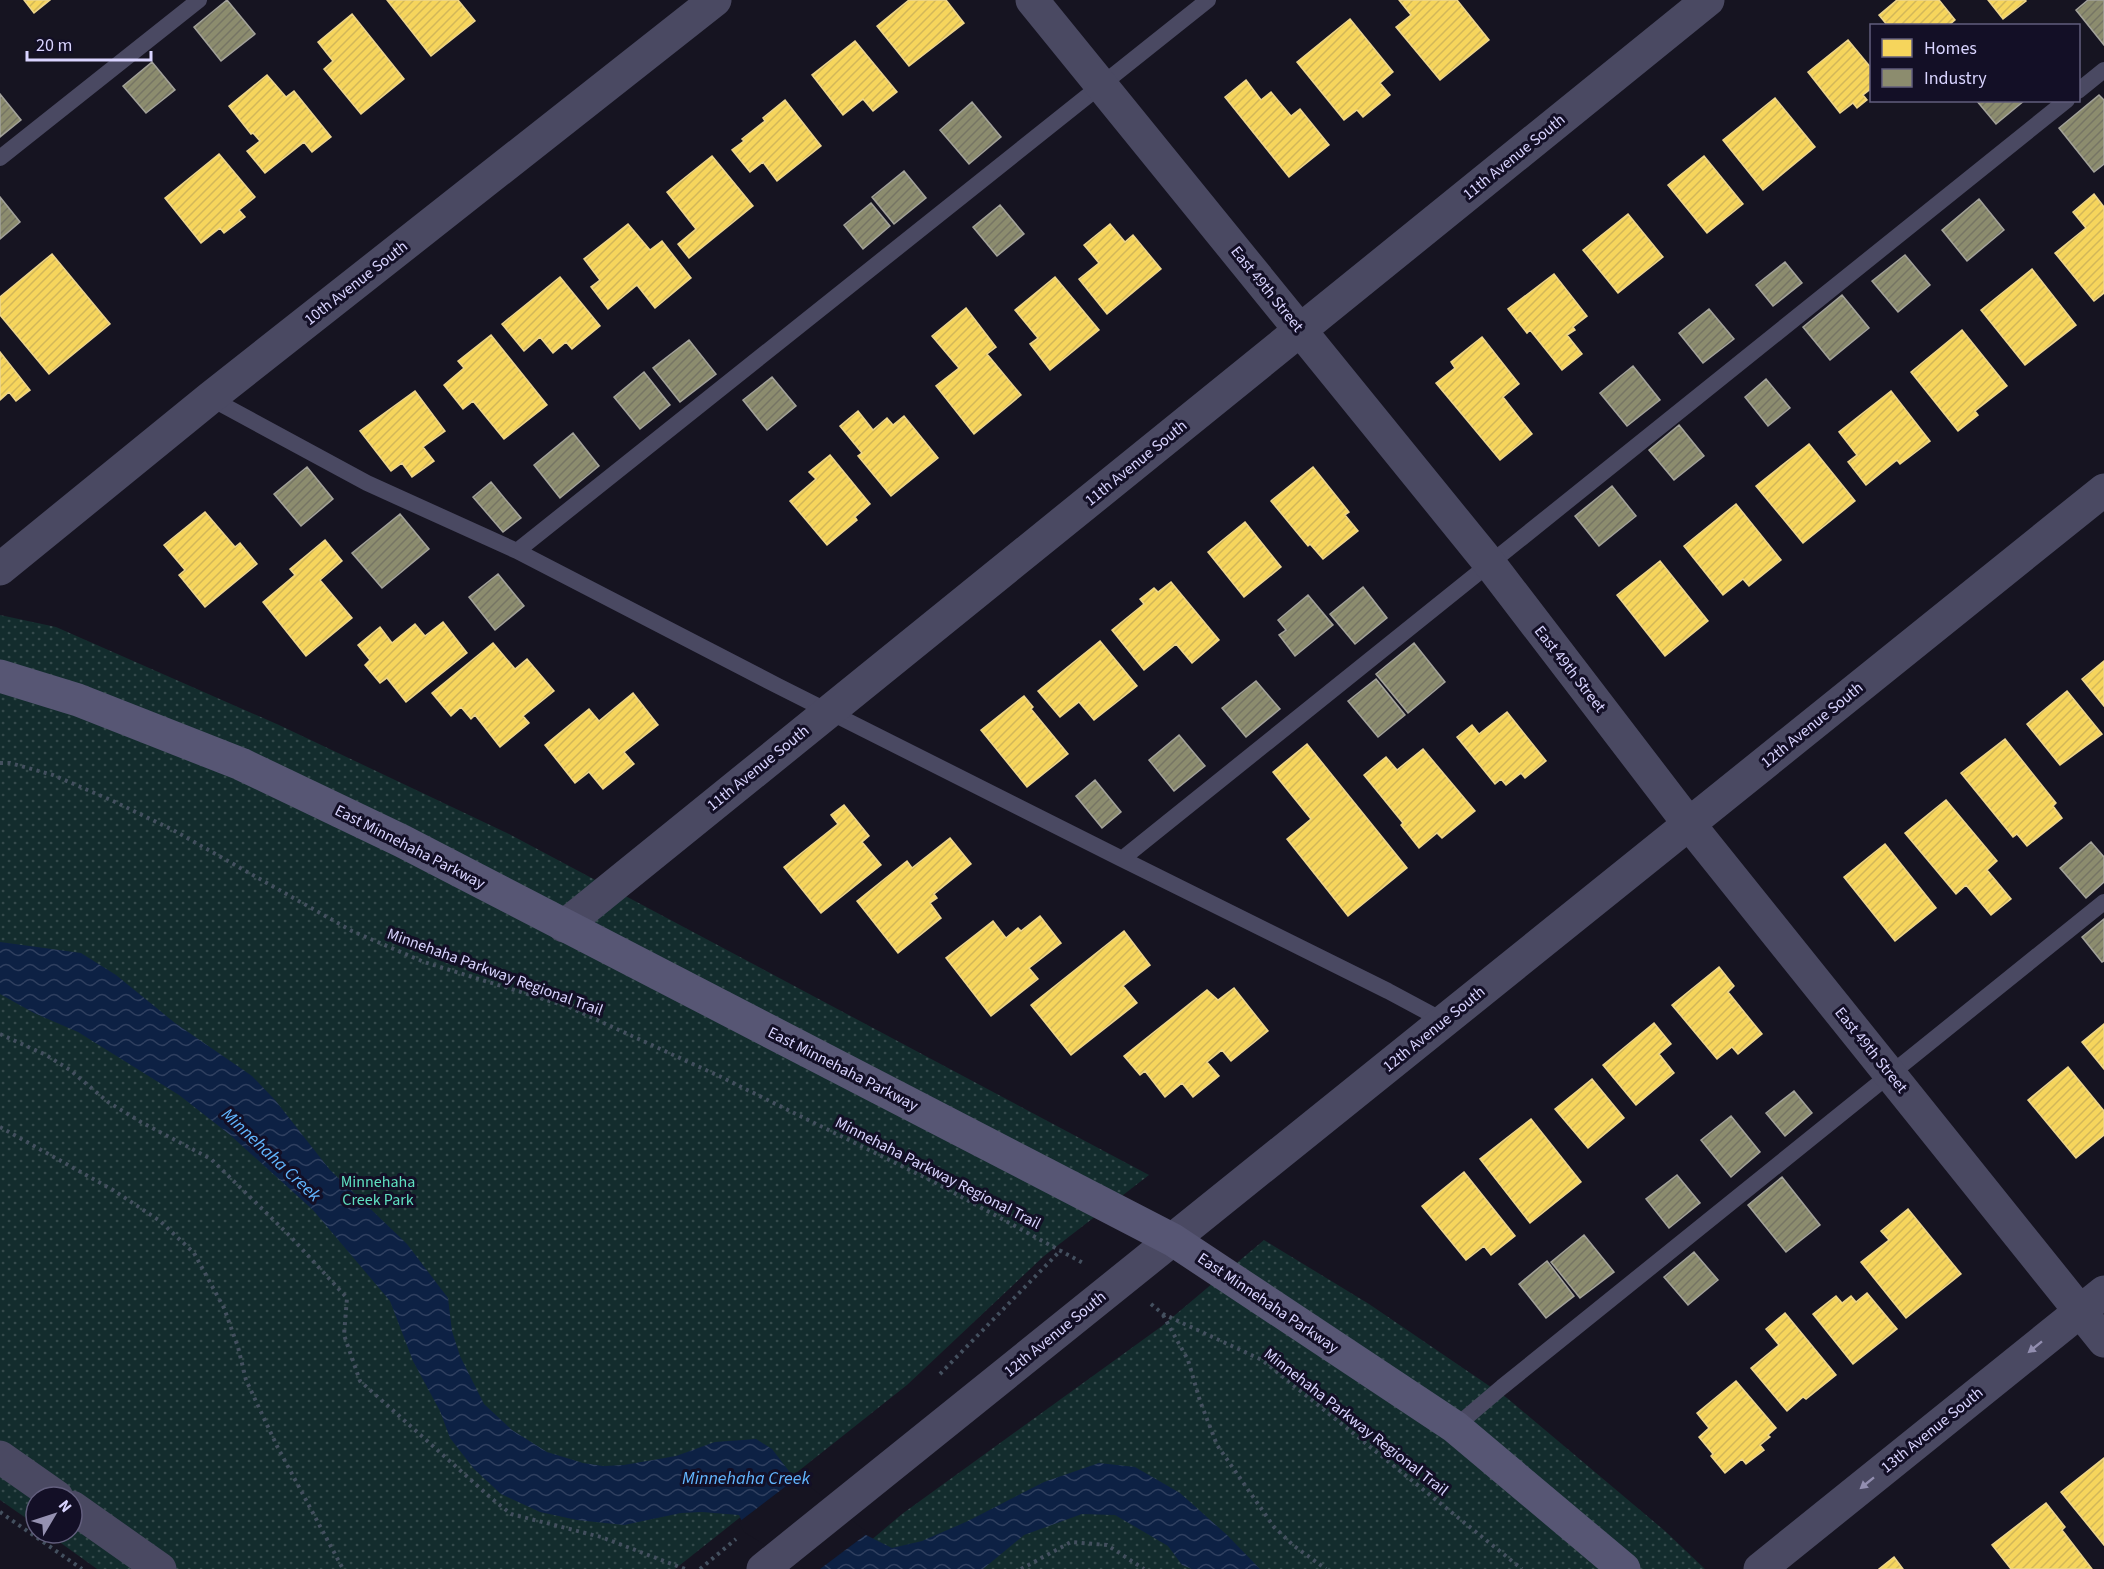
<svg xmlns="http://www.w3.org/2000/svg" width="2104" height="1569" viewBox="0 0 2104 1569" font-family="'Source Sans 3',sans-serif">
  <defs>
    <pattern id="park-dots" width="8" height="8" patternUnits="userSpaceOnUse" patternTransform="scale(1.5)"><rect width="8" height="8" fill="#132c2d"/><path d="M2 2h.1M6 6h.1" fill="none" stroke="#354a4c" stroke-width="1.8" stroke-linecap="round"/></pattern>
    <pattern id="water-waves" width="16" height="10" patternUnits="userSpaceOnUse" patternTransform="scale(1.5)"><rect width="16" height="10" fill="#0d2144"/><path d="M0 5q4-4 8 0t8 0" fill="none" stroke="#304060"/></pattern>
    <pattern id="homes-hatch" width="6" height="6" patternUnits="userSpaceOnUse" patternTransform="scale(1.5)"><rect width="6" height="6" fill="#f6d55c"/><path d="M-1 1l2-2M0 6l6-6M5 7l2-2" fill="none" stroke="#d2b759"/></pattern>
    <pattern id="industry-hatch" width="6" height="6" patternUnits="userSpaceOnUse" patternTransform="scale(1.5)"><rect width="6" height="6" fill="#8c8c6e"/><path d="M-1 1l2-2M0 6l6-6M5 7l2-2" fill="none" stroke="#767564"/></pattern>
  </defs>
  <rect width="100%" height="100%" fill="#161421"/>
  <path fill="url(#park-dots)" d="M 0,615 L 56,627 L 279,725 L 509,834 L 1149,1175 L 1044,1256 L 907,1385 L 675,1569 L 97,1569 L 47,1533 L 72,1533 L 72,1497 L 36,1497 L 36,1525 L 0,1500 Z
    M 1264,1240 L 1369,1304 L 1507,1398 L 1665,1531 L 1705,1569 L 837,1569 L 902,1514 L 1162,1326 Z"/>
  <path fill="url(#water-waves)" d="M 0,942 L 81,953 L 116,975 L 175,1023 L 252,1076 L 275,1100 L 330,1170 L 407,1244 L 448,1298 L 452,1331 L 460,1356 L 484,1404 L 512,1430 L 547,1452 L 583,1463 L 603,1466 L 624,1465 L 676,1456 L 715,1442 L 756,1439 L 772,1449 L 795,1479 L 862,1533 L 892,1548 L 922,1541 L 968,1521 L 1044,1482 L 1099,1463 L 1135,1467 L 1180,1493 L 1227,1535 L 1260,1569 L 1192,1569 L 1182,1565 L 1168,1546 L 1115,1515 L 1082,1514 L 1024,1535 L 983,1569 L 810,1569 L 746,1530 L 739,1515 L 702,1512 L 681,1513 L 624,1525 L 577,1520 L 540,1512 L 501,1494 L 474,1469 L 450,1438 L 440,1411 L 413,1361 L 390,1301 L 313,1210 L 229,1134 L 179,1095 L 78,1032 L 34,1013 L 0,994 Z"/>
  <path fill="#161421" d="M 798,1477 L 868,1533 L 820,1569 L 805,1569 L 744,1532 L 739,1522 Z"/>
  <path fill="url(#homes-hatch)" stroke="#edd58d" stroke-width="1.5" d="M 24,0 L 50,0 L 34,13 Z
    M 387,0 L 458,0 L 475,21 L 431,56 Z
    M 909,0 L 946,0 L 964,23 L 909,66 L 877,26 Z
    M 1399,0 L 1457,0 L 1489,40 L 1440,80 L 1396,27 L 1411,15 Z
    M 1897,0 L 1939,0 L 1955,20 L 1948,26 L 1888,26 L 1879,15 Z
    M 1988,0 L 2025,0 L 2026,1 L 2003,19 Z
    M 352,14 L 404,79 L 361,114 L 324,69 L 333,61 L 318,42 Z
    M 1350,19 L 1393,72 L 1380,83 L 1390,95 L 1363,117 L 1357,110 L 1344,120 L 1297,62 Z
    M 1848,40 L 1872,69 L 1872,88 L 1863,95 L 1867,100 L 1857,108 L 1853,103 L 1840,113 L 1808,72 Z
    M 855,41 L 897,92 L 873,111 L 863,99 L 843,115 L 812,75 Z
    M 267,75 L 286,97 L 294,91 L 331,137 L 312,152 L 304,142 L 265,173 L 247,151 L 260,141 L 253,133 L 251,134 L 229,106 Z
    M 1246,80 L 1261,100 L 1271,92 L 1291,116 L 1300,109 L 1329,145 L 1289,177 L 1225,97 Z
    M 1775,98 L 1815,147 L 1763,190 L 1723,140 Z
    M 785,100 L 821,146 L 777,181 L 763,162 L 750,172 L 732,150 L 744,141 L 742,139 L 765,121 L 763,118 Z
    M 219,154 L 255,197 L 239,210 L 245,217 L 224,233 L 220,228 L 201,243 L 165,198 Z
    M 712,156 L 753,206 L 689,258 L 678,244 L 696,229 L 667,192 Z
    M 1704,156 L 1743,204 L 1707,233 L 1668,185 Z
    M 2094,194 L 2104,207 L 2104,293 L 2094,301 L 2055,253 L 2086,228 L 2073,212 Z
    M 1628,214 L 1663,257 L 1618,293 L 1583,250 Z
    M 628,224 L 650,250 L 662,241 L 691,278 L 655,308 L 637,285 L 608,309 L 591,287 L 600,280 L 584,259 Z
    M 1110,224 L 1125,242 L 1133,235 L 1161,269 L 1107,314 L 1079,279 L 1099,263 L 1084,245 Z
    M 52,254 L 110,324 L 49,374 L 0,315 L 0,297 Z
    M 2032,269 L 2076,325 L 2025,365 L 1981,310 Z
    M 1554,274 L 1587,316 L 1573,327 L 1575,330 L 1567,335 L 1582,354 L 1562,370 L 1530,330 L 1527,333 L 1508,309 Z
    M 560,277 L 600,326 L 572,349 L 566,342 L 553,353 L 540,337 L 524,351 L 502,324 Z
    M 1055,277 L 1099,330 L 1050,370 L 1030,344 L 1038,338 L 1015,310 Z
    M 966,308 L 996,347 L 987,354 L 1021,395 L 974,434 L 936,386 L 959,368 L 932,336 Z
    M 1962,330 L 2007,386 L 1975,411 L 1978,415 L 1958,431 L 1911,372 Z
    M 491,335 L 547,405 L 504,439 L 473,401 L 463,409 L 444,385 L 464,368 L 458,361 Z
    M 1482,337 L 1519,384 L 1503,397 L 1532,434 L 1500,460 L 1436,383 L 1455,368 L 1451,362 Z
    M 0,352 L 30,390 L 16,401 L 9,392 L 0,400 Z
    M 415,391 L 445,431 L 423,447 L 434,461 L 412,477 L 402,463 L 391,471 L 360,431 Z
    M 1891,391 L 1930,441 L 1900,464 L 1897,460 L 1866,485 L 1848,462 L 1857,455 L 1839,432 Z
    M 858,411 L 873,430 L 887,418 L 893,425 L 904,416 L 938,458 L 891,496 L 858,456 L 862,453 L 840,426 Z
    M 1809,444 L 1855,501 L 1803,543 L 1756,486 Z
    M 830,455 L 870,504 L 855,517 L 857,520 L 827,545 L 790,501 L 816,479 L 809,472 Z
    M 1313,467 L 1349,512 L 1345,515 L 1358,531 L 1323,559 L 1310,544 L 1308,546 L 1271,501 Z
    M 1736,504 L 1781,560 L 1749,586 L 1743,579 L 1723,595 L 1684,546 Z
    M 205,512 L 235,547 L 240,543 L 257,564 L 205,607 L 179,575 L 185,570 L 164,545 Z
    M 1245,522 L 1281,567 L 1244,597 L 1208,552 Z
    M 325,540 L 342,561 L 320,580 L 352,618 L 306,656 L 263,602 L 295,575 L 290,569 Z
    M 1660,561 L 1708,621 L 1665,656 L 1617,595 Z
    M 1171,582 L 1219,640 L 1192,663 L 1176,644 L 1144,670 L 1112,630 L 1144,604 L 1140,599 L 1154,588 L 1158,592 Z
    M 443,622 L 467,653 L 406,702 L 387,678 L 380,683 L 365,665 L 370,660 L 358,645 L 380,627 L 392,643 L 415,624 L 425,636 Z
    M 1100,641 L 1137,686 L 1094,720 L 1079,702 L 1060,717 L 1038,691 Z
    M 493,643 L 515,669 L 527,659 L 554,691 L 523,716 L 529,723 L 500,747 L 475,715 L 471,719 L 461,707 L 451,716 L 432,693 Z
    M 2104,661 L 2104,706 L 2082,679 Z
    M 2067,691 L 2102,734 L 2060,765 L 2027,724 Z
    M 633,693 L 658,725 L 624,752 L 634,764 L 603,789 L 589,772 L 575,783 L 545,745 L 589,709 L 599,721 Z
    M 1024,696 L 1033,707 L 1031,709 L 1068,754 L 1027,787 L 981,730 Z
    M 1507,712 L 1546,761 L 1525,778 L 1521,773 L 1506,785 L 1501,779 L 1495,784 L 1457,737 L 1472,725 L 1479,734 Z
    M 2005,739 L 2056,803 L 2053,806 L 2062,818 L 2027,846 L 2017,834 L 2013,837 L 1961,773 Z
    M 1307,744 L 1407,868 L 1348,916 L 1287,839 L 1311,819 L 1273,772 Z
    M 1423,749 L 1475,811 L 1442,838 L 1437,833 L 1419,848 L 1401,825 L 1403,823 L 1364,775 L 1386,757 L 1397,770 Z
    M 1946,800 L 1997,861 L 1987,870 L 2011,899 L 1991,915 L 1966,885 L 1956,894 L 1905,833 Z
    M 844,805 L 869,836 L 862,842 L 881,865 L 821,913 L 784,867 L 838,824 L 831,815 Z
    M 950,838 L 971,864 L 934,894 L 937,898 L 930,903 L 941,918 L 898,953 L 857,901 L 907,861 L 912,868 Z
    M 1885,844 L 1936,908 L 1895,941 L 1844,877 Z
    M 1040,916 L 1061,943 L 1029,968 L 1038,979 L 991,1016 L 946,958 L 993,921 L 1006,938 L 1018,928 L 1021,931 Z
    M 1124,931 L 1150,965 L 1123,986 L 1137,1003 L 1071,1055 L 1031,1005 Z
    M 1719,967 L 1734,986 L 1728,992 L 1762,1034 L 1738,1054 L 1732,1047 L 1717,1059 L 1672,1005 Z
    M 1234,988 L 1268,1031 L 1231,1061 L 1222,1050 L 1207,1062 L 1219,1076 L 1193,1097 L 1182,1083 L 1165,1097 L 1145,1071 L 1140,1075 L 1124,1056 L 1207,990 L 1218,1000 Z
    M 1654,1023 L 1671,1044 L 1659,1054 L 1674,1073 L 1636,1105 L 1603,1065 Z
    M 2104,1024 L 2104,1069 L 2082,1042 Z
    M 2068,1067 L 2104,1111 L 2104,1135 L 2076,1158 L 2028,1100 Z
    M 1592,1079 L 1624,1118 L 1588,1148 L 1555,1109 Z
    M 1531,1119 L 1581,1182 L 1530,1223 L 1480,1159 Z
    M 1464,1172 L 1515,1236 L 1491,1255 L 1484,1246 L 1466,1260 L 1422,1206 Z
    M 1908,1209 L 1961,1274 L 1906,1318 L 1861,1262 L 1889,1240 L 1881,1231 Z
    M 1867,1293 L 1897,1329 L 1853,1364 L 1813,1314 L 1836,1296 L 1842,1303 L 1851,1296 L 1856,1302 Z
    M 1785,1313 L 1836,1375 L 1806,1399 L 1803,1397 L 1787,1411 L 1751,1368 L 1779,1345 L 1766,1329 Z
    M 1736,1381 L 1776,1428 L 1768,1435 L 1770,1437 L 1760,1445 L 1764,1450 L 1746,1464 L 1742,1459 L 1725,1473 L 1711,1456 L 1713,1454 L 1699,1437 L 1709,1428 L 1697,1413 Z
    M 2104,1458 L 2104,1545 L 2061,1492 Z
    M 2046,1503 L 2065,1527 L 2062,1530 L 2092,1569 L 2011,1569 L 1992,1545 Z
    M 1894,1557 L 1903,1569 L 1879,1569 Z"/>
  <path fill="url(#industry-hatch)" stroke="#a3a29a" stroke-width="1.5" d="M 227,0 L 255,34 L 221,61 L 194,27 Z
    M 2088,0 L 2104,0 L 2104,45 L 2076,10 Z
    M 152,62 L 175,90 L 146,113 L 123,86 Z
    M 0,94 L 21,120 L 0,137 Z
    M 2099,95 L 2104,100 L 2104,164 L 2094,172 L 2059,128 Z
    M 1976,100 L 2025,100 L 1996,124 Z
    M 972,102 L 1001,137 L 969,164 L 940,130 Z
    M 904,171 L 926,198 L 894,224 L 872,197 Z
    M 0,197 L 20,222 L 0,239 Z
    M 1979,199 L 2004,230 L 1967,261 L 1942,230 Z
    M 871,203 L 890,226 L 863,249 L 844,225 Z
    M 1000,205 L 1024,234 L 997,256 L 973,227 Z
    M 1905,255 L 1930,285 L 1898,312 L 1872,281 Z
    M 1785,262 L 1802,283 L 1773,306 L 1756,285 Z
    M 1842,295 L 1869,328 L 1830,360 L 1803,327 Z
    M 1709,309 L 1734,339 L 1703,363 L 1679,333 Z
    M 689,340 L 716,374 L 680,402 L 653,368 Z
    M 1633,366 L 1660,400 L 1627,426 L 1600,393 Z
    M 644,372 L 670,405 L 640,429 L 614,397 Z
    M 772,377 L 796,406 L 767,430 L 743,400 Z
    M 1766,379 L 1790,408 L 1768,426 L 1745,397 Z
    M 1679,425 L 1704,456 L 1674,480 L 1649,450 Z
    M 573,433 L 599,466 L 560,498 L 534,465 Z
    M 307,467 L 333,499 L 301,526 L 274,494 Z
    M 491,482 L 521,518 L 503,532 L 473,497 Z
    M 1612,486 L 1636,516 L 1599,546 L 1575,516 Z
    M 400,514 L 429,549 L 382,588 L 352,553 Z
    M 498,574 L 524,606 L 495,630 L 469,597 Z
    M 1363,587 L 1387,618 L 1355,644 L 1330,614 Z
    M 1308,595 L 1333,625 L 1295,656 L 1279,635 L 1286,630 L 1278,620 Z
    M 1414,643 L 1445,682 L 1408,713 L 1376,674 Z
    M 1376,679 L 1405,715 L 1378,737 L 1348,701 Z
    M 1256,681 L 1280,709 L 1246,737 L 1222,708 Z
    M 1179,735 L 1205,766 L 1174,791 L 1149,760 Z
    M 1095,780 L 1121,812 L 1102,828 L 1076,796 Z
    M 2091,842 L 2104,857 L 2104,882 L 2086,898 L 2060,868 Z
    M 2104,919 L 2104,961 L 2102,962 L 2082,937 Z
    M 1794,1091 L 1812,1113 L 1785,1136 L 1766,1113 Z
    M 1731,1116 L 1760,1152 L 1731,1177 L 1701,1140 Z
    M 1677,1175 L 1700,1203 L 1669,1228 L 1646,1199 Z
    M 1782,1177 L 1820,1225 L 1786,1252 L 1748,1205 Z
    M 1584,1235 L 1614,1272 L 1580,1298 L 1551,1262 Z
    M 1694,1252 L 1718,1280 L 1688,1305 L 1664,1277 Z
    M 1547,1261 L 1574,1296 L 1546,1318 L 1519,1284 Z"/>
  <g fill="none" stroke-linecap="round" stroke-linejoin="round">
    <path stroke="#44505f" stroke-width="4" stroke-dasharray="3 4.5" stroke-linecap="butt" d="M 0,763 L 10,763 L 53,775 L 113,801 L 173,830 L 352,931 L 424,962 L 569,1007 L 719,1076 L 934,1182 L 1083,1263
      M 0,1034 L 46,1055 L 70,1070 L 108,1102 L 141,1122 L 211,1159 L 290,1236 L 347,1298 L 344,1335 L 360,1381 L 491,1498 L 511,1514 L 601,1537 L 685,1569
      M 0,1127 L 113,1190 L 160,1221 L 194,1253 L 224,1308 L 238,1347 L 246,1380 L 277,1446 L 343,1569
      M 1151,1304 L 1163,1314 L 1262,1360 L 1522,1569
      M 1163,1315 L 1188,1360 L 1200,1401 L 1217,1445 L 1274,1527 L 1294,1546 L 1326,1569
      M 940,1374 L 1061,1250
      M 0,1512 L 82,1569
      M 700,1569 L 736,1539
      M 1021,1569 L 1071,1542 L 1107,1545 L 1144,1569"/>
    <path stroke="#4a4962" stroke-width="16" d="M 2078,91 L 2104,70
      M 0,158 L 199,0
      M 210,398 L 367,483 L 517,551 L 778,686 L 1122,859 L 2067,100
      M 517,551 L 1208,0
      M 1122,859 L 1388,991 L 1444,1021
      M 1455,1427 L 1502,1387 L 2104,902"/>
    <path stroke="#4a4962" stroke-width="33" d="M 1032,0 L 1490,564 L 1689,824 L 2104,1341
      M 0,569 L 210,398 L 715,0
      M 564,926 L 1708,0
      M 0,1457 L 57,1497
      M 72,1507 L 160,1569
      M 763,1569 L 2104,490
      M 1760,1569 L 2104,1292"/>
    <path stroke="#575674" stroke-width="33" d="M 0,676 L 78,700 L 241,764 L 402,841 L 1173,1240 L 1455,1427 L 1624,1569"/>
  </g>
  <defs><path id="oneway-solid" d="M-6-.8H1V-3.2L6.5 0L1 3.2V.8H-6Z" transform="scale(1.5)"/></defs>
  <g fill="#928eb0">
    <use href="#oneway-solid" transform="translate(2035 1347) rotate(141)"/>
    <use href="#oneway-solid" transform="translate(1867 1483) rotate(141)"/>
  </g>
  <g text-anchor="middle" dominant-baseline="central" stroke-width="6" stroke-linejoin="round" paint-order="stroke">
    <g font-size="16" fill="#d9d4ff" stroke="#130f26">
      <text transform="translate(1514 157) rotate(-39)">11th Avenue South</text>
      <text transform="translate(356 283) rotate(-38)">10th Avenue South</text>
      <text transform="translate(1267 289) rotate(51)">East 49th Street</text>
      <text transform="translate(1136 463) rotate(-39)">11th Avenue South</text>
      <text transform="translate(1570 669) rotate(52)">East 49th Street</text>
      <text transform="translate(1812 725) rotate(-39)">12th Avenue South</text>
      <text transform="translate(758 768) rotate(-39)">11th Avenue South</text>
      <text transform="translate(410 847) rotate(27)">East Minnehaha Parkway</text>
      <text transform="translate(495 972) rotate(20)">Minnehaha Parkway Regional Trail</text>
      <text transform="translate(1434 1029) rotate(-39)">12th Avenue South</text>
      <text transform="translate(1871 1050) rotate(51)">East 49th Street</text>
      <text transform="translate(843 1069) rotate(27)">East Minnehaha Parkway</text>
      <text transform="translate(938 1173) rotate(27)">Minnehaha Parkway Regional Trail</text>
      <text transform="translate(1268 1303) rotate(34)">East Minnehaha Parkway</text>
      <text transform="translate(1055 1334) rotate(-39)">12th Avenue South</text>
      <text transform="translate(1356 1422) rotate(38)">Minnehaha Parkway Regional Trail</text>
      <text transform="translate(1932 1430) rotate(-39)">13th Avenue South</text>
    </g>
    <g font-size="16" fill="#5fe0c0" stroke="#130f26">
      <text x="378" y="1182">Minnehaha<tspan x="378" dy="18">Creek Park</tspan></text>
    </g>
    <g font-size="18" font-style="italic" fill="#62b6ff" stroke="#130f26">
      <text transform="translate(271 1155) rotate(43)">Minnehaha Creek</text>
      <text x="746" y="1478">Minnehaha Creek</text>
    </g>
  </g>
  <rect x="1870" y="24" width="210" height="78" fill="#130f26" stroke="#625e7d" stroke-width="1.5"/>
  <rect x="1882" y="39" width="30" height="18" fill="#f6d55c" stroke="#625e7d" stroke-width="1.5"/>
  <text x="1924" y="54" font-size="18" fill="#d9d4ff">Homes</text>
  <rect x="1882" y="69" width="30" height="18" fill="#8c8c6e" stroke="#625e7d" stroke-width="1.5"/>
  <text x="1924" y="84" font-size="18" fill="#d9d4ff">Industry</text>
  <g transform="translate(54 1515) rotate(51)"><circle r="28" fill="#130f26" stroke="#625e7d" stroke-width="1.5"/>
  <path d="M0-4.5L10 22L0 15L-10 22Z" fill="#9591b1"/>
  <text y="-9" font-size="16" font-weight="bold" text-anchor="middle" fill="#d9d4ff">N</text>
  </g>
  <path d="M27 51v9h124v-9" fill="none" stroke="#d9d4ff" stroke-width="3"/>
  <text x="36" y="51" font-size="18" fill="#d9d4ff" stroke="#130f26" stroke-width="4.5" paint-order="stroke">20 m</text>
</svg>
